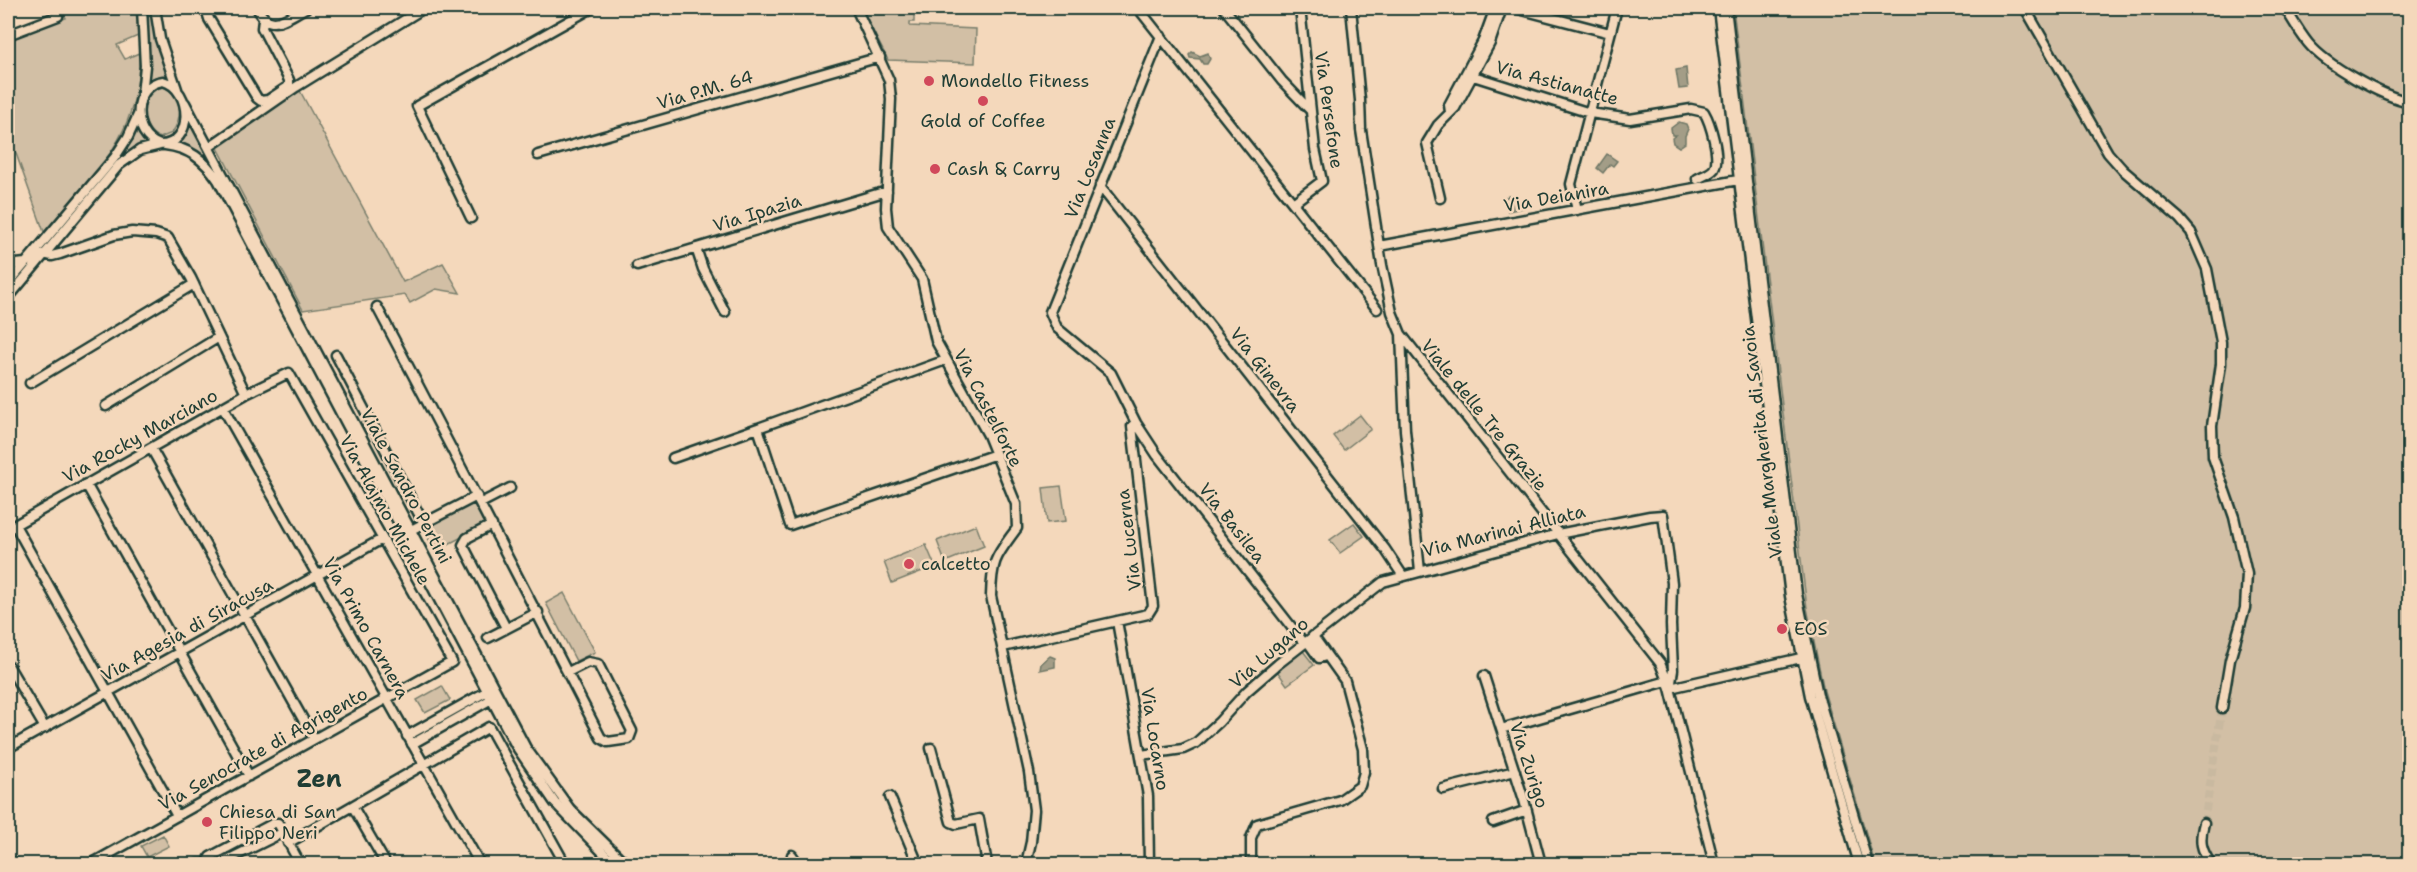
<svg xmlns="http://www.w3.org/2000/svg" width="2417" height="872" viewBox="0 0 2417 872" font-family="'Shantell Sans',sans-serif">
  <rect width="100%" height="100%" fill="#f4d8bb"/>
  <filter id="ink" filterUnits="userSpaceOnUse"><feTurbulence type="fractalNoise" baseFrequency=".0167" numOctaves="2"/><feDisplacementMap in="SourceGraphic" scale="12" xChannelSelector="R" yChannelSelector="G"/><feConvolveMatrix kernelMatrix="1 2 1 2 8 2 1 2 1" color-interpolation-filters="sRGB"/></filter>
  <g filter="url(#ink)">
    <path fill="#d2bfa5" stroke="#787e6c" stroke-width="1.5" d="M 58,8 L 136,8 L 138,36 L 117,45 L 125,59 L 139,53 C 141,136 94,174 44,232 L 8,131 L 8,39 L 66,18 Z
      M 145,8 L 151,8 L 154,33 L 169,79 L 149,84 Z
      M 861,8 L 914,8 L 914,22 L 910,22 L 910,26 L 976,29 L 975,63 L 888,60 Z
      M 1733,8 L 2409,8 L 2409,864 L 1875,864 L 1824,691 L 1807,608 Z
      M 163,87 C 183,94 183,117 172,133 L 160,138 C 139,130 138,92 163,87 Z
      M 299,89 L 403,282 L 443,263 L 460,293 L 436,289 L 410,303 L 405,295 L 303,310 L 216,144 Z
      M 189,119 L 210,158 L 210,160 L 189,146 L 176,142 Z
      M 137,126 L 148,142 L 124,154 L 123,152 Z
      M 1360,415 L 1371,429 L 1344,450 L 1333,436 Z
      M 1061,486 L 1066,521 L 1047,523 L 1043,488 Z
      M 473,502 L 485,525 L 435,551 L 423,528 Z
      M 1354,523 L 1364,536 L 1340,553 L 1330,540 Z
      M 976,525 L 984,546 L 945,562 L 937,541 Z
      M 926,545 L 935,566 L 892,583 L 884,562 Z
      M 564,593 L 595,652 L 576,661 L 546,603 Z
      M 1303,651 L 1314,665 L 1287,685 L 1277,671 Z
      M 442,686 L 450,700 L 425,713 L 417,700 Z
      M 163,835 L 169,846 L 147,857 L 141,846 Z"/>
    <path fill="#a39d87" stroke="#6e7766" stroke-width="1.5" d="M 1192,52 L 1200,56 L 1208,53 L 1210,59 L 1207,64 L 1203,64 L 1200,59 L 1190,58 L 1189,55 Z
      M 1686,68 L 1688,88 L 1679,89 L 1676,70 Z
      M 1679,122 L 1686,124 L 1688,129 L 1685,136 L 1685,143 L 1679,147 L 1673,143 L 1672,138 L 1676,135 L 1672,135 L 1671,128 Z
      M 1607,154 L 1617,161 L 1613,166 L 1610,164 L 1603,173 L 1597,168 Z
      M 1508,196 L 1512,197 L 1512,201 L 1522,204 L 1522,208 L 1508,211 L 1505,198 Z
      M 1050,656 L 1055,658 L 1055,667 L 1040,670 L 1041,664 Z"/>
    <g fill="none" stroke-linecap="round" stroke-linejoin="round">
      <path stroke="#c9b9a0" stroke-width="8" stroke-dasharray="8 4" stroke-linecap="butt" d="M 2204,823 L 2222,708"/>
      <g stroke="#1f3d34" stroke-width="13">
        <path id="minor" d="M 142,8 L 145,66 L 142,94
          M 155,8 L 160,39 L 177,89
          M 209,8 L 207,12 L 209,19 L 257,98 L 261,101 L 268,100 L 289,86 L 289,80 L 262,28 L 263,20
          M 257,8 C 271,34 285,18 306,8
          M 856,8 L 889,80 L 891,99 L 886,208 L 888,227 L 922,279 L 936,341 L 988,435 L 1016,504 L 1017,528 C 996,557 992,558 991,596 L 1029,772 L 1034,810 L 1031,842 L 1026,864
          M 1138,8 L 1377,309
          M 1224,8 L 1282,81 L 1310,110
          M 1351,8 L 1360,100 L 1361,130 L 1382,265 L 1392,312 L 1401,334 L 1405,430 L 1420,571
          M 1515,8 L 1610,33
          M 1718,8 L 1790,596 L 1810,696 L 1859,864
          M 1726,8 L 1797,594 L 1818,695 L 1868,864
          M 2025,8 L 2108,153 L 2123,170 L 2179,218 L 2191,232 L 2207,269 L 2221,342 L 2221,364 L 2212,426 L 2213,457 L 2234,517 L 2247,574 L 2245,608 L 2230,660 L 2222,708
          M 2285,8 C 2292,19 2299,32 2308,43 C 2326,65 2381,96 2410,102
          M 8,35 L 58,16
          M 1161,36 L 1050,312 L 1057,328 L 1111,373 L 1136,423 L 1157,455 L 1304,643
          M 1467,74 L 1590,113 L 1630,119 L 1691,109 L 1704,112 C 1710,122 1721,157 1714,169 C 1710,174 1702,176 1697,179
          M 163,81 C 193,89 194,145 160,145 C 131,136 131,85 163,81 Z
          M 185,103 L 526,748 L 570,809 L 626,864
          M 1450,112 L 1449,105 L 1483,41 L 1495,8
          M 165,145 C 189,148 204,159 218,180 L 516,746 L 555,803 L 614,864
          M 209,147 L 296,87 L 424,8
          M 538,155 L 880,57
          M 1100,186 L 1385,549 L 1403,576
          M 1440,198 L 1427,143 L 1438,125 L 1455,108 L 1490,43 L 1502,8
          M 1293,203 L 1322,181 L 1315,149 L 1300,8
          M 1577,210 L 1571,184 L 1617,8
          M 471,218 L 417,106 L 592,8
          M 1379,246 L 1738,180
          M 696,248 L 703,269 L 725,312
          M 8,265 L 25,263 L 44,254 L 52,256 L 60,254 L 114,235 L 132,232 L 156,234 L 168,238 L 191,278 L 246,394
          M 637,266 L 887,191
          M 8,284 L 115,157 L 128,137 L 138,115
          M 8,298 L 119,165 L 140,150 L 160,145
          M 377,307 C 453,450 527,594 601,738 L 608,742 L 629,739 L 632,731 L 598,664 L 588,662 L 568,672
          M 1401,334 L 1660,663 L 1670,688 L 1714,864
          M 336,355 L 424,524
          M 946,360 L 758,428 L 790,525 L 996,454
          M 30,383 L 194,284
          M 106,406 L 219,337
          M 223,408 L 480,864
          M 151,448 L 314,739
          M 673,458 L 758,428
          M 86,484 L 249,776
          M 481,503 L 510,488
          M 15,525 L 177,816
          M 492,525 L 467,538 L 463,545 L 506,628
          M 8,529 L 246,394 L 289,373 L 452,662 L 91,864
          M 411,530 L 477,496
          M 1117,621 L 1148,796 L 1149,864
          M 488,638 L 538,612
          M 1307,641 L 1319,658 L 1326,656
          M 1003,647 L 1148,614 L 1153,606 L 1132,426 L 1136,423
          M 8,665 L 45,728
          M 1484,676 L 1524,800 L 1541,864
          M 1670,688 L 1801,658
          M 1501,729 L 1667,681
          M 407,736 L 491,689
          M 412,744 L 495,697
          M 8,748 L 382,539
          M 931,748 L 951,822 L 956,824 L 979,819 L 987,864
          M 1141,755 L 1183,749 L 1196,743 L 1219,722 L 1247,691 L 1278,664 L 1383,582 L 1558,534 L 1650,516 L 1663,515 L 1672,583 L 1671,625 L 1673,670 L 1670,688
          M 1443,789 L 1515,771
          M 890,797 L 918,864
          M 353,807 L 386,864
          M 1493,822 L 1527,810
          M 2204,823 C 2199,841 2201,850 2211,864
          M 288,843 L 489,727 L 565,864
          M 792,855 L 798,864
          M 8,858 L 10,862 L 17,864
          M 197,864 L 212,864
          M 208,864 L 210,857 L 274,823 L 278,823 L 300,864
          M 219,864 L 282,833
          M 1251,864 L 1251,838 L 1257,824 L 1340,800 L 1360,786 L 1364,772 L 1363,749 L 1345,681 L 1313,636"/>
      </g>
      <use href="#minor" stroke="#f4d8bb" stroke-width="8"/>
    </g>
  </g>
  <g fill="#d1495b" stroke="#f4d8bb" stroke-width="2">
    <circle cx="929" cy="81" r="6"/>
    <circle cx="983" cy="101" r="6"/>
    <circle cx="935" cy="169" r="6"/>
    <circle cx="909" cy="564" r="6"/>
    <circle cx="1782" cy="629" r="6"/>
    <circle cx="207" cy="822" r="6"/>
  </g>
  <g text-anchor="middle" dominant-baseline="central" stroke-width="5" stroke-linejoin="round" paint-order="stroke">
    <g font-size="18" fill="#1f3d34" stroke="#f4d8bb" text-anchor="start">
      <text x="941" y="81">Mondello Fitness</text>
      <text x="983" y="121" text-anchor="middle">Gold of Coffee</text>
      <text x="947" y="169">Cash &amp; Carry</text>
      <text x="921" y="564">calcetto</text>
      <text x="1794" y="629">EOS</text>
      <text x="219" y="812">Chiesa di San<tspan x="219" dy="21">Filippo Neri</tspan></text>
    </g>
    <g font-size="18" fill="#1f3d34" stroke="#f4d8bb">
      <text transform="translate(1557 83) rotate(15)">Via Astianatte</text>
      <text transform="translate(705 90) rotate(-16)">Via P.M. 64</text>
      <text transform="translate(1329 110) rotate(82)">Via Persefone</text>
      <text transform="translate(1090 168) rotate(-68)">Via Losanna</text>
      <text transform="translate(1556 197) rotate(-10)">Via Deianira</text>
      <text transform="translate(757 213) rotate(-17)">Via Ipazia</text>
      <text transform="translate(1265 370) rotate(52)">Via Ginevra</text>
      <text transform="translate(988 408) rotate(63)">Via Castelforte</text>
      <text transform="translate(1484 415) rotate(51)">Viale delle Tre Grazie</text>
      <text transform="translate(140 436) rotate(-29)">Via Rocky Marciano</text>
      <text transform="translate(1762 442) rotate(-97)">Viale Margherita di Savoia</text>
      <text transform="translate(406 486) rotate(62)">Viale Sandro Pertini</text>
      <text transform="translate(385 510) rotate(61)">Via Alajmo Michele</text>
      <text transform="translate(1232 523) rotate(52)">Via Basilea</text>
      <text transform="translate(1504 531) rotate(-14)">Via Marinai Alliata</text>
      <text transform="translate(1129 540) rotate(-97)">Via Lucerna</text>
      <text transform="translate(366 628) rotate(61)">Via Primo Carnera</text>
      <text transform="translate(187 630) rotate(-29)">Via Agesia di Siracusa</text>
      <text transform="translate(1269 653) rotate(-41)">Via Lugano</text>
      <text transform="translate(1155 739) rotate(81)">Via Locarno</text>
      <text transform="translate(263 749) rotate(-29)">Via Senocrate di Agrigento</text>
      <text transform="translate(1529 765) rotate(72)">Via Zurigo</text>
    </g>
    <g font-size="24" font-weight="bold" fill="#1f3d34" stroke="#f4d8bb">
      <text x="319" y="779">Zen</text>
    </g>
  </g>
  <rect width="2417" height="872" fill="none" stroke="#f4d8bb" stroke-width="30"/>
  <rect x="15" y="15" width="2387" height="842" fill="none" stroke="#1f3d34" stroke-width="2" filter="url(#ink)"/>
</svg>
